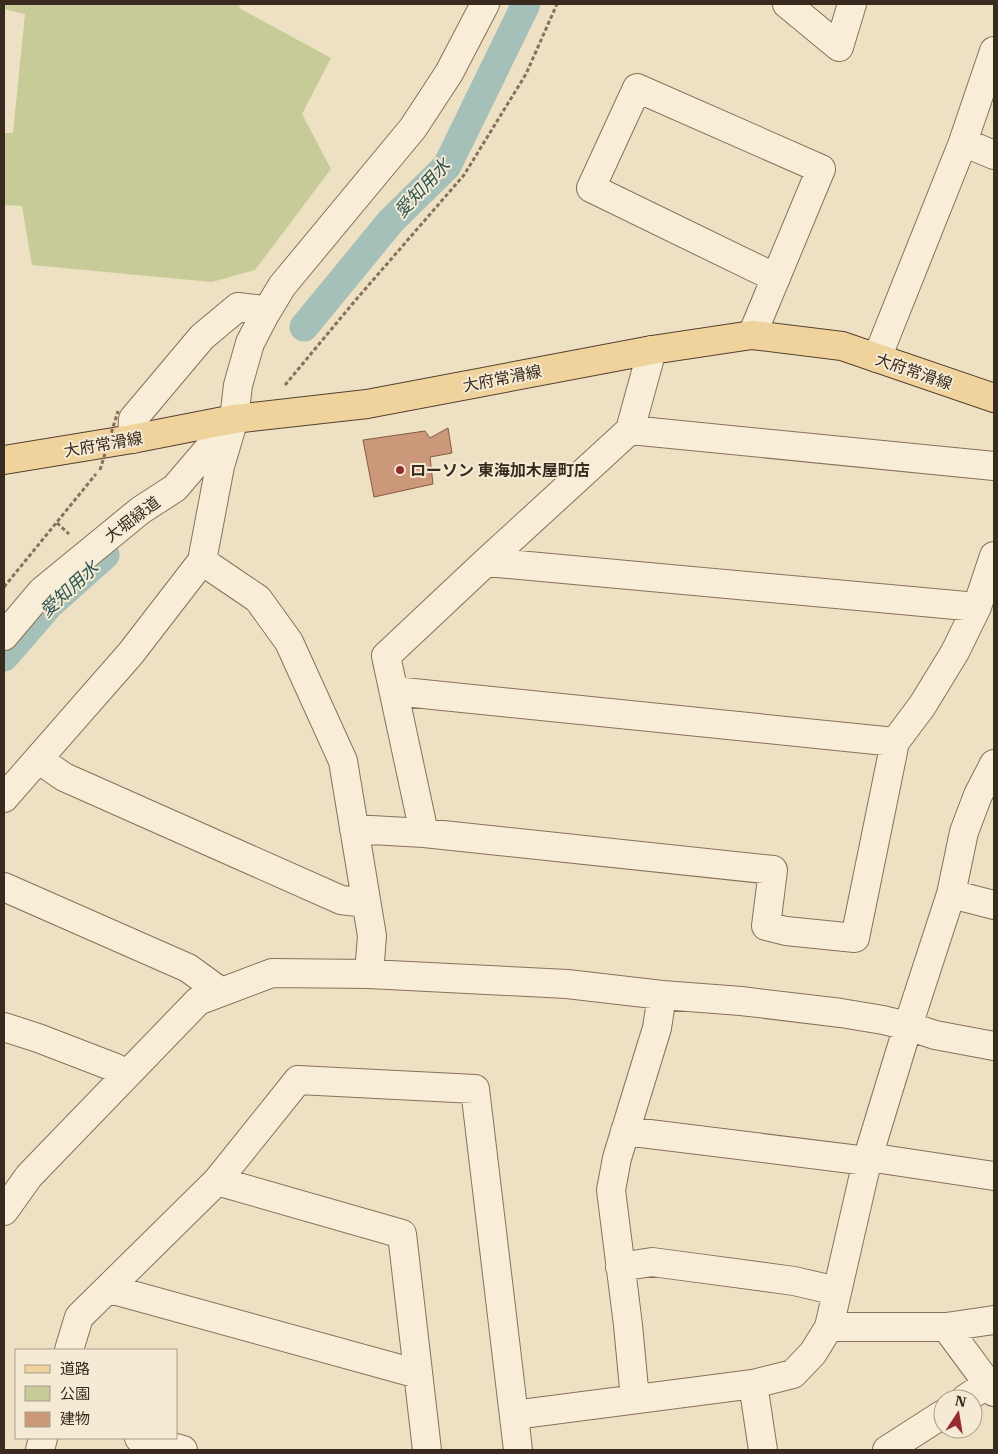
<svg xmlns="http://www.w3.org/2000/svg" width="998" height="1454" viewBox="0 0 998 1454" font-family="'IBM Plex Serif','Noto Sans JP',serif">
  <rect width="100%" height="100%" fill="#ede0c3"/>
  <path fill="#c7cb98" d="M 4,4 L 240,4 L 239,8 L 331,58 L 302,114 L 331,169 L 255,270 L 212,282 L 32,265 L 22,206 L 4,205 L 4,133 L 13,133 L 25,14 L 4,9 Z"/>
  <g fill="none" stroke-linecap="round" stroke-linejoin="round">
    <path stroke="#a5c0b8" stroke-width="29" d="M 304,327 L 391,221 L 447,166 L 526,4
      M 4,657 L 49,605 L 105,555"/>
  </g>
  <path fill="#cb997a" stroke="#865a41" d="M 448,428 L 452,453 L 430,457 L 433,484 L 374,497 L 363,440 L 425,431 L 430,438 Z"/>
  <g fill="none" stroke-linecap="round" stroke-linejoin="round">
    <g stroke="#88715a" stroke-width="30">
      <path id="minor" d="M 787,4 L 839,47 L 852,4
        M 963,142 L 994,155
        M 752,335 L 821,169 L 637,88 L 591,188 L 776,278
        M 877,358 L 962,145 L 994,51
        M 630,430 L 994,466
        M 132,439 L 133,419 L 202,337 L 238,307 L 256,309 L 266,312
        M 202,561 L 258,599 L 289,642 L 343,761 L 372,936 L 369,974
        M 486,562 L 977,607
        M 4,636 L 42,591 L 141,510 L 175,488 L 227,427
        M 394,691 L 895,742
        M 38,759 L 64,777 L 341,900 L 366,903
        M 4,798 L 131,653 L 202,561 L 220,466 L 234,419 L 238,385 L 250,343 L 264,316 L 282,286 L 413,128 L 449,73 L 485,4
        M 354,829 L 424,833 L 773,870 L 766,926 L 786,931 L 855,938 L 895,742 L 922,706 L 955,652 L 977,607 L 994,556
        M 424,833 L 386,656 L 486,562 L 630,430 L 652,350
        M 4,887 L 188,968 L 221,992
        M 951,894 L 994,905
        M 4,1027 L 38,1038 L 116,1068 L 124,1077
        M 625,1131 L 867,1161
        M 868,1157 L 994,1176
        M 217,1181 L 402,1234 L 427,1450
        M 4,1211 L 29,1176 L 198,1001 L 272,973 L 369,974 L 567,984 L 662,995 L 741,1001 L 841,1013 L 883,1020 L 908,1026 L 935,1035 L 994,1046
        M 620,1267 L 652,1262 L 794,1281 L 837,1291
        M 110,1289 L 418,1374
        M 829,1327 L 946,1327 L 994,1320
        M 946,1327 L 994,1392
        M 69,1350 L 79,1317 L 217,1181 L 298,1080 L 475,1089 L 518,1450
        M 753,1384 L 763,1450
        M 635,1399 L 628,1325 L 611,1190 L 617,1158 L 657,1028 L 662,995
        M 965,1399 L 989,1383
        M 514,1415 L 753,1384 L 793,1374 L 813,1353 L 829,1327 L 868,1157 L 908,1026 L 951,894 L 964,832 L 978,795 L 994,764
        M 139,1438 L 183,1450
        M 40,1450 L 43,1438
        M 887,1450 L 943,1414"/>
    </g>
    <g stroke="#553f2f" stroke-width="30">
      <path id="major" d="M 4,460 L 132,439 L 234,419 L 367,404 L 652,350 L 752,335 L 842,346 L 994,398"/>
    </g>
    <path stroke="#88715a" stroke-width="3" stroke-dasharray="4 2.5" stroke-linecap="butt" d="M 285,385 L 354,302 L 464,175 L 526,74 L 557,4
      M 57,523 L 69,534
      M 4,587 L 96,474"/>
    <use href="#minor" stroke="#f8edd7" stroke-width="28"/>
    <use href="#major" stroke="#f0d39c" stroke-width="28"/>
    <path stroke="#88715a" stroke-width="3" stroke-dasharray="4 2.5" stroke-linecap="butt" d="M 100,470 L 118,411"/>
  </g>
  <circle fill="#962b2f" stroke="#f5ead3" stroke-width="2" cx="400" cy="470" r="5"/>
  <g text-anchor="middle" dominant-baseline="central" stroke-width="4" stroke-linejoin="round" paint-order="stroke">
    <g font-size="16" fill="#382a1e" stroke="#f5ead3">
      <text transform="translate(914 371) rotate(19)">大府常滑線</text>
      <text transform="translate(502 378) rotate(-11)">大府常滑線</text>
      <text transform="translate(103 444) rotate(-10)">大府常滑線</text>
      <text transform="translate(132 519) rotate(-37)">大堀緑道</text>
    </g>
    <g font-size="16" font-weight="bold" fill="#382a1e" stroke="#f5ead3" text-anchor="start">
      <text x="410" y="470">ローソン 東海加木屋町店</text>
    </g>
    <g font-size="18" font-style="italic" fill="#2e5753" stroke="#f5ead3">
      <text transform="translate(422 188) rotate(-47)">愛知用水</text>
      <text transform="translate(69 589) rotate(-43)">愛知用水</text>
    </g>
  </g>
  <rect width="998" height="1454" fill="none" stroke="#382a1e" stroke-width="10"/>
  <rect x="15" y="1349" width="162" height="90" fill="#f5ead3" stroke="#a99d8b"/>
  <rect x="25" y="1365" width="25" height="8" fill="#f0d39c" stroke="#a99d8b"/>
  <text x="60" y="1374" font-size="15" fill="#382a1e">道路</text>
  <rect x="25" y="1386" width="25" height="15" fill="#c7cb98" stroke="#a99d8b"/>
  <text x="60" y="1399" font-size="15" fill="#382a1e">公園</text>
  <rect x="25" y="1412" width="25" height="15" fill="#cb997a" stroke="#a99d8b"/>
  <text x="60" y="1424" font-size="15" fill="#382a1e">建物</text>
  <g transform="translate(958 1414) rotate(12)"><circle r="24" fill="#f5ead3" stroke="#a99d8b"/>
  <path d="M0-4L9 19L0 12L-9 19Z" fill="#962b2f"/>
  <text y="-8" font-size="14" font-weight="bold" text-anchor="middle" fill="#382a1e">N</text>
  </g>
</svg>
